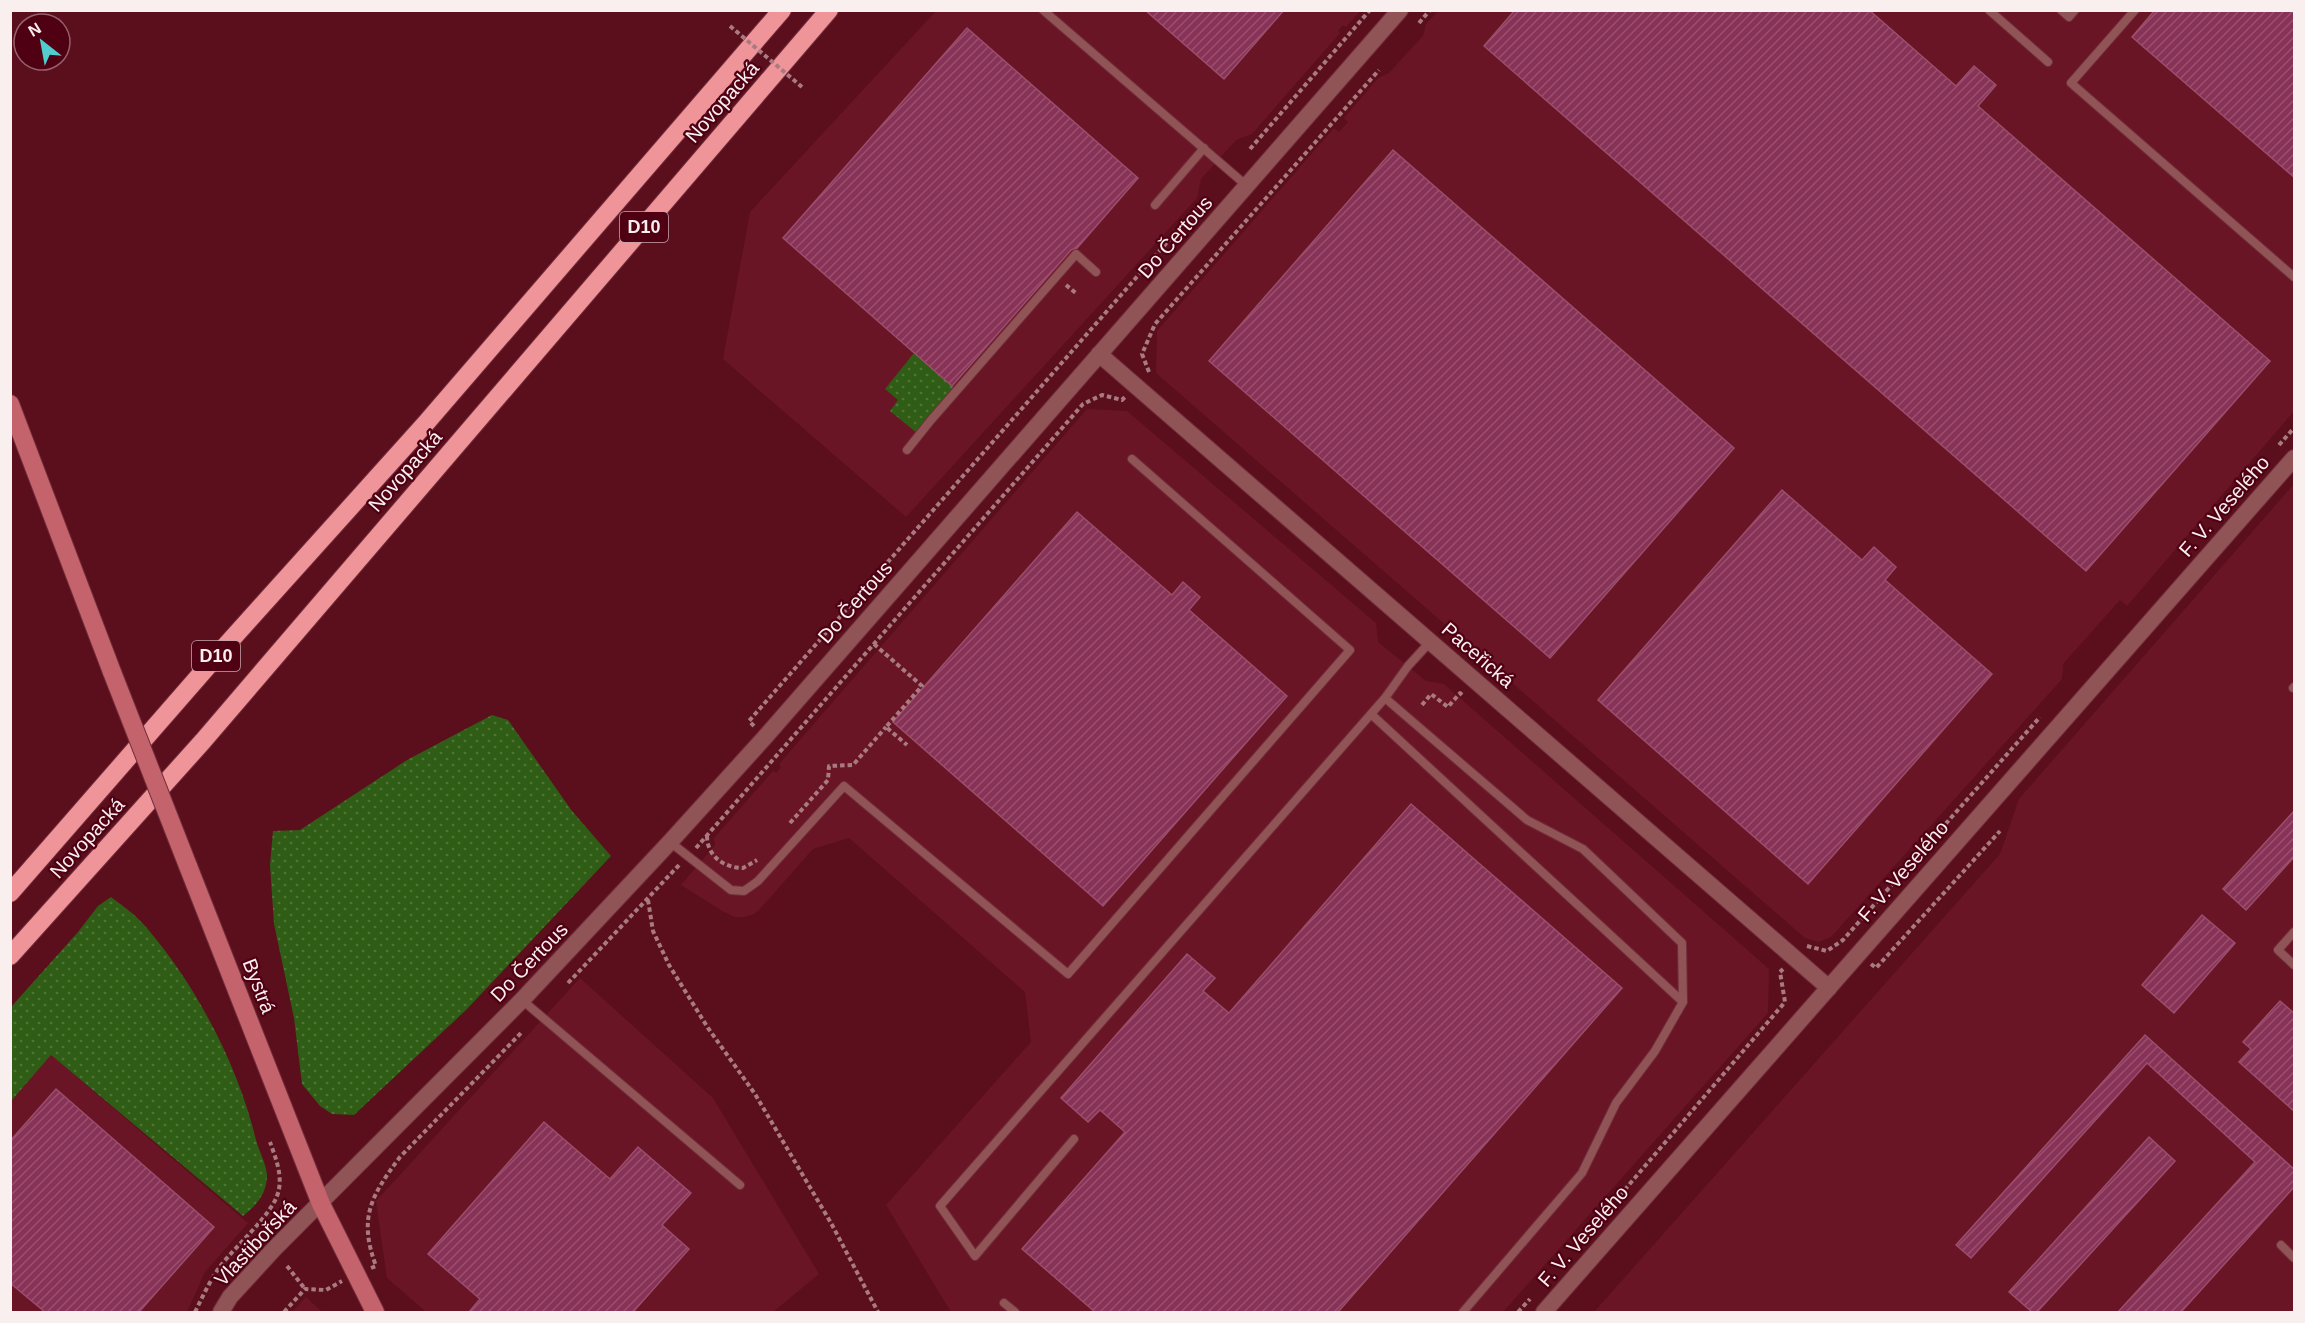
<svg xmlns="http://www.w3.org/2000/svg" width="2305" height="1323" viewBox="0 0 2305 1323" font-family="Helvetica,sans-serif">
  <defs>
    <pattern id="grass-dots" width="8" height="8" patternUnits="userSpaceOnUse" patternTransform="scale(1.5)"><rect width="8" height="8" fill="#2f5d15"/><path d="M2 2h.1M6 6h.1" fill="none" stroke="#4e7537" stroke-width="1.8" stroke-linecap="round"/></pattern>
    <pattern id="building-hatch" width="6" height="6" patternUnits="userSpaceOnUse" patternTransform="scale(1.5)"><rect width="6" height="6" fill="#873256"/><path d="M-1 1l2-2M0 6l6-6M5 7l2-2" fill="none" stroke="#99506f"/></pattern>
  </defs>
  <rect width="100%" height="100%" fill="#5b0e1c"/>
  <path fill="#6a1525" d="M 936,11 L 1360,11 L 1346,27 L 1343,25 L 1338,31 L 1340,33 L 1252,134 L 1236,140 L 1201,179 L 1197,198 L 906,517 L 723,359 L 750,212 Z
    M 1438,11 L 2294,11 L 2294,411 L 2127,606 L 2120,600 L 2063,664 L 2062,679 L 1831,937 L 1819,942 L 1805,938 L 1156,373 L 1157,331 L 1334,128 L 1339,132 L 1348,122 L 1344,118 L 1378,78 L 1389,73 L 1408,52 L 1423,36 L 1426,24 Z
    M 1087,409 L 1127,411 L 1376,623 L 1378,642 L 1426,681 L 1444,684 L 1769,969 L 1768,1013 L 1503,1312 L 951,1312 L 886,1205 L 1031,1042 L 1025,992 L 849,838 L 813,849 L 760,909 L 754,914 L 744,917 L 735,917 L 724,912 L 681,885 L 715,845 L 714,838 L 773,771 L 776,773 L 781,767 L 779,764 Z
    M 2294,484 L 2294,1312 L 1594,1312 L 2000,854 L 2019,799 Z
    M 580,978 L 713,1098 L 819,1274 L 773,1312 L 426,1312 L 387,1278 L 376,1201 Z
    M 51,1055 L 248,1223 L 205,1272 L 187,1312 L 11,1312 L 11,1100 Z
    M 306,1297 L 322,1312 L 292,1312 Z"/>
  <path fill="url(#grass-dots)" d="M 914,353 L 955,388 L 917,433 L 890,411 L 898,400 L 885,389 Z
    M 492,715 L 508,720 L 572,811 L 611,856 L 466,1010 L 354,1115 L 332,1114 L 320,1106 L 302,1084 L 294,1018 L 274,924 L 270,865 L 273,831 L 300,830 L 407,760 Z
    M 111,897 C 123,906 136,915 146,927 C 196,985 238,1065 256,1140 C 259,1151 266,1163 267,1175 C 267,1193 257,1205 243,1216 L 51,1055 L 11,1101 L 11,1007 L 78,932 L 98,906 Z"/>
  <path fill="url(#building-hatch)" stroke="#9b4e6c" stroke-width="1.5" d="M 1145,10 L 1284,10 L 1224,79 Z
    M 1515,10 L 1869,10 L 1956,86 L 1974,66 L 1996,85 L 1978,106 L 2270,361 L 2086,571 L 1484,46 Z
    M 2155,10 L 2295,10 L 2295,178 L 2132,37 Z
    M 967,28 L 1138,178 L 1077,248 L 1071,250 L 952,386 L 783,238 Z
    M 1393,150 L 1734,448 L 1550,658 L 1209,361 Z
    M 1782,490 L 1862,560 L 1874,547 L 1896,567 L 1885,580 L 1992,674 L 1808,884 L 1598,700 Z
    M 1077,512 L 1172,595 L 1183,582 L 1200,597 L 1189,610 L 1287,696 L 1103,906 L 893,722 Z
    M 1411,804 L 1622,988 L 1338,1312 L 1095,1312 L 1022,1249 L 1125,1132 L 1100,1110 L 1088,1122 L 1061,1098 L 1187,954 L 1215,978 L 1203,991 L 1229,1013 Z
    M 2295,810 L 2295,856 L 2246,910 L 2223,889 Z
    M 2202,915 L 2235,943 L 2174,1013 L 2142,985 Z
    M 2280,1001 L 2295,1014 L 2295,1112 L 2239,1062 L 2251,1049 L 2243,1042 Z
    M 2145,1035 L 2295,1170 L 2295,1186 L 2181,1312 L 2118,1312 L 2255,1162 L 2147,1063 L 1971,1258 L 1956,1245 Z
    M 56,1089 L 214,1227 L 139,1312 L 45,1312 L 10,1283 L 10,1141 Z
    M 544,1122 L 610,1179 L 638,1147 L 691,1193 L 662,1225 L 689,1249 L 633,1312 L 469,1312 L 480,1299 L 428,1254 Z
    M 2149,1137 L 2175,1161 L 2037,1312 L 2032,1312 L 2009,1292 Z"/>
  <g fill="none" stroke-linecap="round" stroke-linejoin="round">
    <g stroke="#712e3a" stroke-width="10">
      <path id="lane" d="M 1043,10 L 1247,186
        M 1989,10 L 2048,62
        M 2061,10 L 2069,17 L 2075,10
        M 2135,10 L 2071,83 L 2294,277
        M 1155,205 L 1204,148
        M 907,450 L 931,420 L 1076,254 L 1096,272
        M 2293,688 L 2294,687
        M 1385,698 L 1527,820 L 1583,849 L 1682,943 L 1683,1002 L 1655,1051 L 1616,1103 L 1582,1173 L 1463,1312
        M 1371,714 L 1683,1002
        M 670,842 L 731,890 L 744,891 L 758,881 L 844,786 L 1068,974 L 1350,650 L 1132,459
        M 2294,932 L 2278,950 L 2294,965
        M 522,1000 L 740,1185
        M 1074,1139 L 975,1256 L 940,1206 L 1385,698 L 1408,666 L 1430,642
        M 2281,1245 L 2294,1258
        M 1004,1303 L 1015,1312"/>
    </g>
    <g stroke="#712e3a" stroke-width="18">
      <path id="street" d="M 1099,354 L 1829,988
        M 221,1312 L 230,1297 L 274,1249 L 522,1000 L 670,842 L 766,736 L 1400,10
        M 1544,1312 L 2294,458"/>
    </g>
    <g stroke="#712e3a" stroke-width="20">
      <path id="secondary" d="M 10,404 L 112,672
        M 188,866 L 321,1204 L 375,1312"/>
    </g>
    <g stroke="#712e3a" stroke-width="20">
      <path id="highway" d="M 10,893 L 221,651 L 426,423 L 782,10
        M 10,956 L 203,741 L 829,10"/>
    </g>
    <path stroke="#a87b82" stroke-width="4" stroke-dasharray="4.5 3" stroke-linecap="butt" d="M 1419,23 L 1430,10
      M 1250,149 L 1370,10
      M 1066,285 L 1077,294
      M 1149,372 L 1142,354 L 1155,324 L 1379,70
      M 2279,445 L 2294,428
      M 874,644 L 922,686 L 886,727 L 907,745
      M 1422,705 L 1431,694 L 1448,707 L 1460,693 L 1462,695
      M 754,726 L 749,721 L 1204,200
      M 790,823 L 828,780 L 829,766 L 853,765 L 886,727
      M 707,836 C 707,856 724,868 743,868 L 757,860
      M 696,848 L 1083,404 L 1102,395 L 1122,400 L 1125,397
      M 648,900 L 653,931 L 669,965 L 708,1028 L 755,1094 L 831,1223 L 878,1312
      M 1807,946 L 1827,951 L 1843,940 L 2040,717
      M 1871,964 L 1876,968 L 2000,831
      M 568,983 L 680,864
      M 1610,1207 L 1785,1002 L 1780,972 L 1783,969
      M 287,1266 L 305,1289
      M 371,1268 L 376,1266 C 358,1218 371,1196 400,1157 L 521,1033
      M 195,1312 C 203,1296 211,1278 222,1264 C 237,1245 269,1217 277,1196 C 284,1178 276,1159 270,1142
      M 284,1312 L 305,1289 L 326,1290 L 342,1281
      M 1518,1312 L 1530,1299"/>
    <use href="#lane" stroke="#905356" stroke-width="8"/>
    <use href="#street" stroke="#905356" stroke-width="16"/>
    <use href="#secondary" stroke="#c4636b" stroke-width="18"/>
    <use href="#highway" stroke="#ef9499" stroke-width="18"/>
    <g stroke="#712e3a" stroke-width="20" stroke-linecap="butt">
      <path id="secondary-bridge" d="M 112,672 L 188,866"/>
    </g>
    <path stroke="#a87b82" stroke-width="4" stroke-dasharray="4.5 3" stroke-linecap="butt" d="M 730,26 L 802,87"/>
    <use href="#secondary-bridge" stroke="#c4636b" stroke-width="18"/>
  </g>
  <g text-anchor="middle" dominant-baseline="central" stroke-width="4.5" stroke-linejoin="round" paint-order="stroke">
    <g fill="#4f0013" stroke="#c6a7ad" stroke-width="1.5">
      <rect x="620" y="212" width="48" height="30" rx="4.5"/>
      <rect x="192" y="641" width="48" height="30" rx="4.5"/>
    </g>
    <g font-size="18" font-weight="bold" fill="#f9efef">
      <text x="644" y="227">D10</text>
      <text x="216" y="656">D10</text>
    </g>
    <g font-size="20" fill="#f9efef" stroke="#4f0013">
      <text transform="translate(722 102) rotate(-49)">Novopacká</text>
      <text transform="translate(1175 237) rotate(-49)">Do Čertous</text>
      <text transform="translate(405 471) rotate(-49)">Novopacká</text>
      <text transform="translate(2224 506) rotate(-49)">F. V. Veselého</text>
      <text transform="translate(855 602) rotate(-49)">Do Čertous</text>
      <text transform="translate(1478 655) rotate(41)">Paceřická</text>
      <text transform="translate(87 838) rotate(-48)">Novopacká</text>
      <text transform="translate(1903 871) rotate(-49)">F. V. Veselého</text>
      <text transform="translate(529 962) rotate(-46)">Do Čertous</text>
      <text transform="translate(259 986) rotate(69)">Bystrá</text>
      <text transform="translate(1583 1236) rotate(-49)">F. V. Veselého</text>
      <text transform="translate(255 1243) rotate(-47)">Vlastibořská</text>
    </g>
  </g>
  <rect width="2305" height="1323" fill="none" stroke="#f9efef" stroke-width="24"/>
  <g transform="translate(42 42) rotate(329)"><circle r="28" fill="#4f0013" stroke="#93606b" stroke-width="1.5"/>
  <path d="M0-4.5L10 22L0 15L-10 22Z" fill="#52cdcf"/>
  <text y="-9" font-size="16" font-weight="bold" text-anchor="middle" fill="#f9efef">N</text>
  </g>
</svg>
